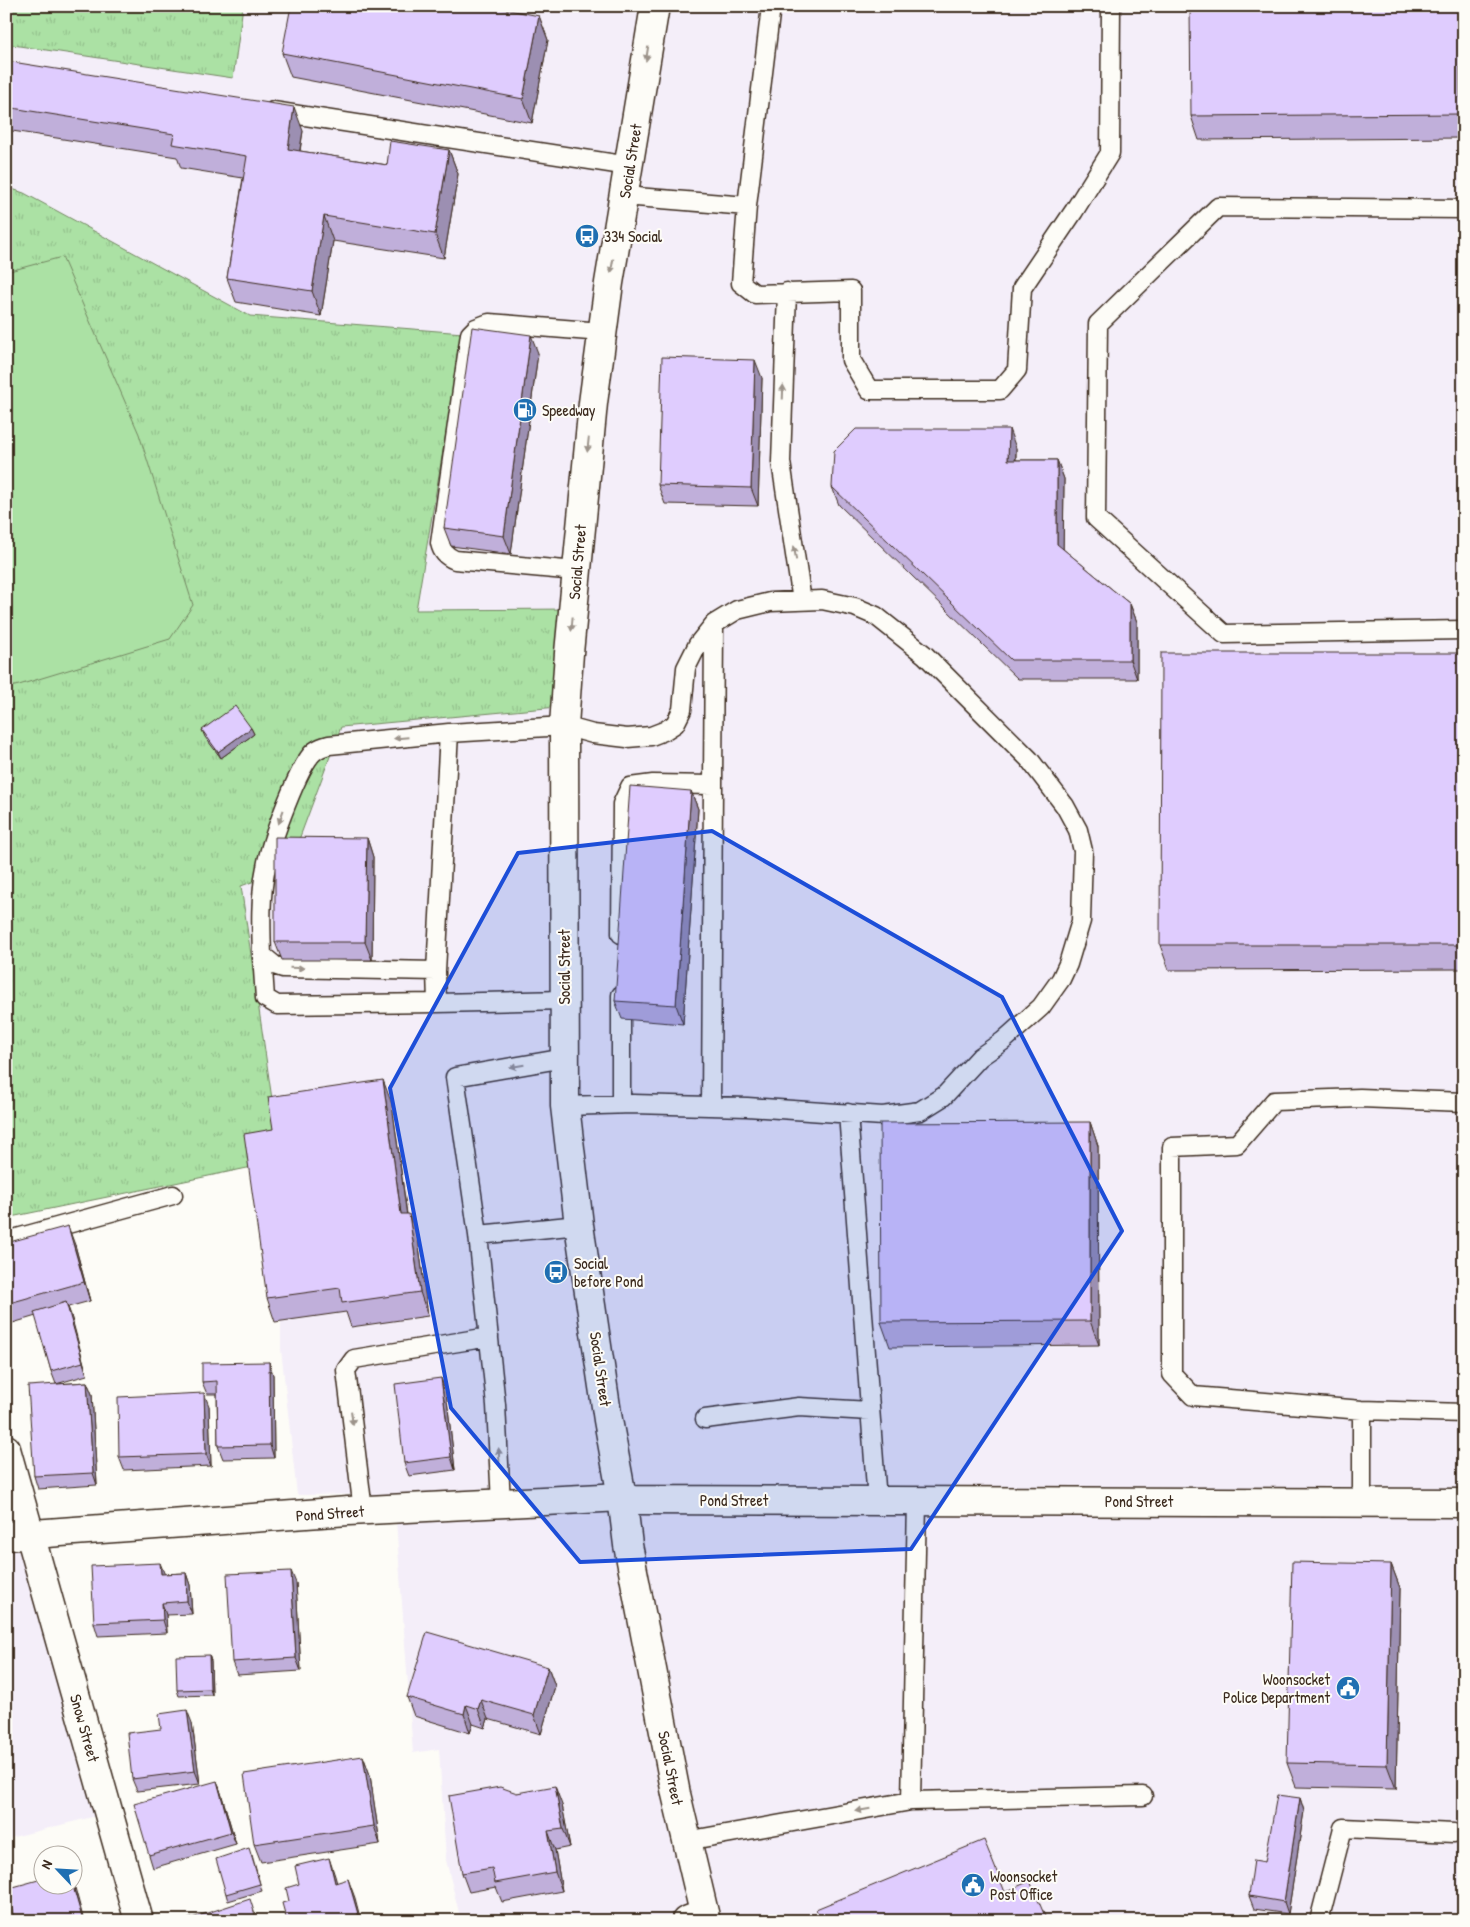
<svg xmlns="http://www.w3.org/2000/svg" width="1470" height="1927" viewBox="0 0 1470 1927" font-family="'Patrick Hand',sans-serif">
  <defs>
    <pattern id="park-tufts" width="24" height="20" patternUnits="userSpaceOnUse" patternTransform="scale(1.25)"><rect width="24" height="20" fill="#abe1a4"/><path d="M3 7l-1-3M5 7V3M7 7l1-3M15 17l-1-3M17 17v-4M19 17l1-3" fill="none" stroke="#94c18d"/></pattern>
  </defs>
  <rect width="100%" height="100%" fill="#fdfcf7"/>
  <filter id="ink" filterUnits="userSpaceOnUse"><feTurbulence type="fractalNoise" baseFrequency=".02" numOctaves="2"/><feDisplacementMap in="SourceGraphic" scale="10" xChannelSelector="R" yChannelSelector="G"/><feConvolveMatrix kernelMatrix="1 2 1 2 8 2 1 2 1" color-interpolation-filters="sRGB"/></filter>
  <g filter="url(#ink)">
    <path fill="#f4eef9" d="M 243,6 L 1464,6 L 1464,1921 L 461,1921 L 446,1860 L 439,1749 L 413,1753 L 394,1494 L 297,1495 L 281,1349 L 281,1161 L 241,886 L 288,869 L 341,727 L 579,705 L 575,609 L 416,610 L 463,333 L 250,316 L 24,193 L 6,187 L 6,44 L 233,77 Z
      M 6,1355 L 19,1504 L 104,1814 L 6,1839 Z"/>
    <path fill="url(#park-tufts)" stroke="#738661" d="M 6,6 L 243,6 L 233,78 L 6,44 Z
      M 6,187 L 24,193 L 250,316 L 463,333 L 416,610 L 575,609 L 579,705 L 341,727 L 288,869 L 241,886 L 281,1161 L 6,1218 Z"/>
    <path fill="#abe1a4" stroke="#738661" d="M 62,257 L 139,434 L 193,605 L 170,639 L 19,685 L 6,688 L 6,272 Z"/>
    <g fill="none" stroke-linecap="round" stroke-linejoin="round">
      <g stroke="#3b2a1e" stroke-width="21">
        <path id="service" d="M 273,111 L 629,166
          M 624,196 L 747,206 L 771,6
          M 747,206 L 741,283 L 755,294 L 851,291 L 851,360 L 869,390 L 1000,390 L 1017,370 L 1022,288 L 1074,211 L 1110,153 L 1111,6
          M 1464,209 L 1218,207 L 1216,209 L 1098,324 L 1096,518 L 1224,634 L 1464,630
          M 787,292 L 781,462 L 802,601
          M 576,571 L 455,560 C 446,556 442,552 440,543 L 470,334 L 476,328 L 489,323 L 602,332
          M 621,934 L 622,804 L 630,787 L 653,784 L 713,785
          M 262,955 L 265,998 L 277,1005 L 437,1003
          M 436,971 L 283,968 L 274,965 L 262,955 C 261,926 260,896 266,867 C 270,844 299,763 315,751 C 319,748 325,746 329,745 L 449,733
          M 564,1000 L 437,1003 L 436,971 L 449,733 L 564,726 L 593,734 L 627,738 L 651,736 L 664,731 L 675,724 L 682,710 L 686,668 L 698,644 L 714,624 L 737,610 L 770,602 L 822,600 L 855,607 L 876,616 L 925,655 L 1029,759 L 1065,806 L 1078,830 L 1083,851 L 1081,921 L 1068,964 L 1061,979 L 1041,1007 L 1003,1041 L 980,1057 L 944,1096 L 920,1111 L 883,1116 L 747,1107 L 633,1104 L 565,1106
          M 1464,1102 L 1360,1098 L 1274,1101 L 1237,1144 L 1172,1147 L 1172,1374 L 1193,1396 L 1362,1410 L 1464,1413
          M 621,1104 L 621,995
          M 711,1106 L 714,624
          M 848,1113 L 877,1501
          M 478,1235 L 579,1225
          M 6,1241 L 173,1195
          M 705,1419 L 799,1407 L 870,1411
          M 1362,1502 L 1362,1410
          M 501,1503 L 496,1405 L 478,1235 L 455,1077 L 565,1058
          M 363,1511 L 346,1370 L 354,1359 L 489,1337
          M 911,1801 L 917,1501
          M 686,1841 L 911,1801 L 1143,1796
          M 1319,1921 L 1343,1828 L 1454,1833"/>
      </g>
      <g stroke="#3b2a1e" stroke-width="31">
        <path id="minor" d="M 6,1449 L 139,1921
          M 6,1536 L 348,1511 L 622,1497 L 633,1500 L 1464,1503
          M 686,1921 L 704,1914"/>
      </g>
      <g stroke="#3b2a1e" stroke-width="31">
        <path id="primary" d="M 655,6 L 609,283 L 593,403 L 569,653 L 564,726 L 565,1106 L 579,1225 L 608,1420 L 622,1497 L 628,1545 L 676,1794 L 706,1921"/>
      </g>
      <use href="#service" stroke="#fdfcf7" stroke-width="18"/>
      <use href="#minor" stroke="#fdfcf7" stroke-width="28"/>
      <use href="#primary" stroke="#fdfcf7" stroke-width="28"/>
    </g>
    <path fill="#c0afda" stroke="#3b2a1e" d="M 1464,6 L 1464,138 L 1199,140 L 1191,116 Z
      M 539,16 L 548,40 L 532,123 L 291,77 L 282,53 Z
      M 6,61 L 303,131 L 300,151 L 387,165 L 449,150 L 458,174 L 444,258 L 333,241 L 321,316 L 236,302 L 227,278 L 243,178 L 181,168 L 177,157 L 6,130 Z
      M 538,353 L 511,554 L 451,546 L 444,528 Z
      M 762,378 L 758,506 L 665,504 L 658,485 Z
      M 1016,448 L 1016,460 L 1057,460 L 1064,479 L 1063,549 L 1130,604 L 1137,622 L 1137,679 L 1018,679 L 839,505 L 832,487 Z
      M 1462,653 L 1464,658 L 1464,969 L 1169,970 L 1160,945 Z
      M 251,728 L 254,734 L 221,758 L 205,737 L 202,730 Z
      M 691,791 L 698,809 L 683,1024 L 622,1019 L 615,1001 Z
      M 367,838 L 373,857 L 372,960 L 282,960 L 275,942 Z
      M 392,1104 L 407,1214 L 418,1238 L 428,1316 L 351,1327 L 346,1312 L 275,1322 L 267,1298 L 273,1129 Z
      M 1090,1122 L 1098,1146 L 1099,1345 L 890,1347 L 881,1322 Z
      M 6,1243 L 75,1245 L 90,1301 L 68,1307 L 87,1375 L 56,1384 L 87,1382 L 92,1394 L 97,1485 L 38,1489 L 34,1476 L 56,1384 L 51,1371 L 36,1316 L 6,1325 Z
      M 269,1362 L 273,1375 L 274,1458 L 223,1459 L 218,1446 L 217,1394 L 207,1394 L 202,1382 Z
      M 441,1378 L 446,1391 L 455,1470 L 409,1476 L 404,1463 Z
      M 209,1406 L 211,1466 L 124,1470 L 119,1457 Z
      M 1391,1564 L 1400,1588 L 1396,1789 L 1296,1787 L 1287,1763 Z
      M 186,1573 L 190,1585 L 192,1614 L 166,1615 L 167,1633 L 98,1636 L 94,1623 L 164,1574 Z
      M 296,1583 L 301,1671 L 237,1675 L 232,1662 Z
      M 209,1655 L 211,1661 L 212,1695 L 179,1696 L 177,1690 Z
      M 548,1667 L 555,1686 L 541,1734 L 488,1719 L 485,1728 L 473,1724 L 470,1733 L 414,1716 L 407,1697 Z
      M 192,1723 L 200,1784 L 137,1791 L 132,1779 Z
      M 363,1756 L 370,1775 L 380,1844 L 261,1862 L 254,1844 Z
      M 217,1781 L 221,1793 L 236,1844 L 153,1868 L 149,1855 Z
      M 517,1793 L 562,1805 L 570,1847 L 555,1850 L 562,1891 L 502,1902 L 496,1887 L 469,1892 L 462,1873 Z
      M 1300,1798 L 1304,1811 L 1288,1914 L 1254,1909 L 1249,1896 L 1265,1862 Z
      M 252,1855 L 262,1891 L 228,1901 L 226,1894 Z"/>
    <path fill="#9c8fb2" stroke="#3b2a1e" d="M 1459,6 L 1464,6 L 1464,125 L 1460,114 Z
      M 539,16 L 548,40 L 532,123 L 523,99 Z
      M 294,107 L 303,131 L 296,173 L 288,149 Z
      M 449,150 L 458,174 L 444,258 L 435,234 Z
      M 324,216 L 333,241 L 321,316 L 312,291 Z
      M 531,335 L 538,353 L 511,554 L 504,536 Z
      M 755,360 L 762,378 L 758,506 L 751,488 Z
      M 1009,429 L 1016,448 L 1015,479 L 1008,460 Z
      M 1057,460 L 1064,479 L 1063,562 L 1057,544 Z
      M 1130,604 L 1137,622 L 1137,679 L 1130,660 Z
      M 1462,653 L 1464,658 L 1464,952 L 1461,945 Z
      M 251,728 L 254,734 L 221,758 L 218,752 Z
      M 691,791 L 698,809 L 683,1024 L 676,1005 Z
      M 367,838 L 373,857 L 372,960 L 365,942 Z
      M 383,1080 L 392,1104 L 410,1239 L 401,1214 Z
      M 1090,1122 L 1098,1146 L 1099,1345 L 1090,1321 Z
      M 409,1214 L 418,1238 L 428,1316 L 420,1292 Z
      M 68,1226 L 75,1245 L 90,1301 L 84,1282 Z
      M 66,1302 L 71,1315 L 87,1375 L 83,1362 Z
      M 269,1362 L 273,1375 L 274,1458 L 270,1445 Z
      M 441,1378 L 446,1391 L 455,1470 L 451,1457 Z
      M 87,1382 L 92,1394 L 97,1485 L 93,1473 Z
      M 204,1393 L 209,1406 L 211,1466 L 206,1454 Z
      M 160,1563 L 165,1575 L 161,1574 Z
      M 1391,1564 L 1400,1588 L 1396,1789 L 1387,1765 Z
      M 291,1571 L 296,1583 L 301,1671 L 296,1658 Z
      M 186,1573 L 190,1585 L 192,1614 L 187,1601 Z
      M 162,1603 L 166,1615 L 167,1633 L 163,1620 Z
      M 209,1655 L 211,1661 L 212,1695 L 210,1689 Z
      M 548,1667 L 555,1686 L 541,1734 L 534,1715 Z
      M 481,1700 L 488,1719 L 485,1728 L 478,1709 Z
      M 466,1705 L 473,1724 L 470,1733 L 464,1714 Z
      M 187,1710 L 192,1723 L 200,1784 L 195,1771 Z
      M 363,1756 L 370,1775 L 380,1844 L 374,1826 Z
      M 217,1781 L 221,1793 L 236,1844 L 231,1832 Z
      M 555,1786 L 562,1805 L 570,1847 L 563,1829 Z
      M 1300,1798 L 1304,1811 L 1288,1914 L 1284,1902 Z
      M 548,1831 L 555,1850 L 562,1891 L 555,1872 Z
      M 329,1858 L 335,1876 L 342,1901 L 335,1883 Z
      M 348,1879 L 355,1898 L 361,1921 L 360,1921 Z
      M 72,1880 L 74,1884 L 84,1921 L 83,1921 L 72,1883 Z"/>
    <path fill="#dfccfe" stroke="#3b2a1e" d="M 291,6 L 490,6 L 539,16 L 523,99 L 282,53 Z
      M 1190,6 L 1459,6 L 1460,114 L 1191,116 Z
      M 6,61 L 294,107 L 288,149 L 387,165 L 390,141 L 449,150 L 435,234 L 324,216 L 312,291 L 227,278 L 247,156 L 172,144 L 174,134 L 6,107 Z
      M 472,327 L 531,335 L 504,536 L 444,528 Z
      M 662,357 L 755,360 L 751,488 L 658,485 Z
      M 856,429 L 1009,429 L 1008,460 L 1057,460 L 1057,544 L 1130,604 L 1130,660 L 1011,660 L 832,487 L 834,451 Z
      M 1161,653 L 1462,653 L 1461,945 L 1160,945 Z
      M 235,706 L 251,728 L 218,752 L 202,730 Z
      M 630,786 L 691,791 L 676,1005 L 615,1001 Z
      M 275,837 L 367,838 L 365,942 L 275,942 Z
      M 383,1080 L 401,1214 L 409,1214 L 420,1292 L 342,1303 L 340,1288 L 267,1298 L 244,1134 L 273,1129 L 268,1097 Z
      M 1090,1122 L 1090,1321 L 881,1322 L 880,1123 Z
      M 68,1226 L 84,1282 L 6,1304 L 6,1243 Z
      M 66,1302 L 83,1362 L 51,1371 L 34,1312 Z
      M 269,1362 L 270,1445 L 218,1446 L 217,1381 L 202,1382 L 202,1363 Z
      M 441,1378 L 451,1457 L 404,1463 L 395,1384 Z
      M 87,1382 L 93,1473 L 34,1476 L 28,1386 Z
      M 204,1393 L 206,1454 L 119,1457 L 118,1397 Z
      M 1292,1562 L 1391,1564 L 1387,1765 L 1287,1763 Z
      M 160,1563 L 161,1574 L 186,1573 L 187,1601 L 162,1603 L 163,1620 L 94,1623 L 91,1566 Z
      M 291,1571 L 296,1658 L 232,1662 L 227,1574 Z
      M 427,1632 L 548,1667 L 534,1715 L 481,1700 L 478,1709 L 466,1705 L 464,1714 L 407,1697 Z
      M 209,1655 L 210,1689 L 177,1690 L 176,1656 Z
      M 187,1710 L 195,1771 L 132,1779 L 127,1733 L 161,1729 L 159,1714 Z
      M 363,1756 L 374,1826 L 254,1844 L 244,1774 Z
      M 217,1781 L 231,1832 L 149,1855 L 134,1804 Z
      M 555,1786 L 563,1829 L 548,1831 L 555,1872 L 495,1883 L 492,1868 L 462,1873 L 449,1796 L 500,1787 L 517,1793 Z
      M 1277,1795 L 1300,1798 L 1284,1902 L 1249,1896 L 1254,1860 L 1265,1862 Z
      M 984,1840 L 1005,1892 L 1030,1881 L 1047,1921 L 821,1921 L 816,1909 Z
      M 249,1848 L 260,1884 L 226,1894 L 216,1859 Z
      M 329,1858 L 335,1883 L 348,1879 L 360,1921 L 287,1921 L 282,1903 L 289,1901 L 286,1888 L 299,1884 L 295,1866 Z
      M 42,1879 L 42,1884 L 72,1884 L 72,1883 L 83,1921 L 15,1921 L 6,1889 Z
      M 250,1899 L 257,1921 L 186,1921 L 186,1920 Z"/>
    <defs><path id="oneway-solid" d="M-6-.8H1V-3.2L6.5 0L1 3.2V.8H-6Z" transform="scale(1.25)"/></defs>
    <g fill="#9c938a">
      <use href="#oneway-solid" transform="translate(647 54) rotate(99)"/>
      <use href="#oneway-solid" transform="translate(612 266) rotate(100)"/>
      <use href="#oneway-solid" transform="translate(783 392) rotate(-88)"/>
      <use href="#oneway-solid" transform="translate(588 445) rotate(96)"/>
      <use href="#oneway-solid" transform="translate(795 553) rotate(-99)"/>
      <use href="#oneway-solid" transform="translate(572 624) rotate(95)"/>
      <use href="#oneway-solid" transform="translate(401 738) rotate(175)"/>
      <use href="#oneway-solid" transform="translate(281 817) rotate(110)"/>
      <use href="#oneway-solid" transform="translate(297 968) rotate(1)"/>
      <use href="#oneway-solid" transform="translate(517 1066) rotate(170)"/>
      <use href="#oneway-solid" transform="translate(352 1418) rotate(83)"/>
      <use href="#oneway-solid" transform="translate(499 1455) rotate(-93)"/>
      <use href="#oneway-solid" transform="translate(863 1810) rotate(170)"/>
    </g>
  </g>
  <path fill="#1d4ed8" fill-opacity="0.2" stroke="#1d4ed8" stroke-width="4" stroke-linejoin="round" d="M 712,831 L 1002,997 L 1122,1231 L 911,1549 L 580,1562 L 451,1408 L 390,1088 L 518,853 Z"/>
  <defs>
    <g id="bus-disc" transform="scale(1.25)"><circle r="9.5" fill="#1f6fb2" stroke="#fdfcf7"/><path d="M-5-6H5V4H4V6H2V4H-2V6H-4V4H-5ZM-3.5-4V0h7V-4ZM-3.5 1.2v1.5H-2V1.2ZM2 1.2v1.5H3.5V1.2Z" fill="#fff"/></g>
    <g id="fuel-disc" transform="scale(1.25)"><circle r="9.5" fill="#1f6fb2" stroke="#fdfcf7"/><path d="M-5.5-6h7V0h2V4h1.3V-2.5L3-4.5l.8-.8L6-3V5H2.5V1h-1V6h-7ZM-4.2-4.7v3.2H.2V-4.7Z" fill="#fff"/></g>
    <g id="civic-disc" transform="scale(1.25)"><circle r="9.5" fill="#1f6fb2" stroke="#fdfcf7"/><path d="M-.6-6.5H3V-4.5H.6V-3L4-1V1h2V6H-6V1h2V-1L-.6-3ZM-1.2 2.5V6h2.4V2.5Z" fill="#fff"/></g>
  </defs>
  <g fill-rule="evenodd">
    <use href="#bus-disc" x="587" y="236"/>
    <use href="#fuel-disc" x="525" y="410"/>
    <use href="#bus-disc" x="556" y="1272"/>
    <use href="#civic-disc" x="1348" y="1688"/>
    <use href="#civic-disc" x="973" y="1885"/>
  </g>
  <g text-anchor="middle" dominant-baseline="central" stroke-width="4" stroke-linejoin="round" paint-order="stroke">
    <g font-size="16" fill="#3b2a1e" stroke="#fdfcf7">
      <text transform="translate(630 161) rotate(-81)">Social Street</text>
      <text transform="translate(577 562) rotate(-85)">Social Street</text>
      <text transform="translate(564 967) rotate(-90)">Social Street</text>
      <text transform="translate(601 1369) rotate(82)">Social Street</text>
      <text x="734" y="1500">Pond Street</text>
      <text x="1139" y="1501">Pond Street</text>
      <text transform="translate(330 1513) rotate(-4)">Pond Street</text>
      <text transform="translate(85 1728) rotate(74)">Snow Street</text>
      <text transform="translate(671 1768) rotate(79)">Social Street</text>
    </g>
    <g font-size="16" fill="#3b2a1e" stroke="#fdfcf7" text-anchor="start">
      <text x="604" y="236">334 Social</text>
      <text x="542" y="410">Speedway</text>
      <text x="574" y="1263">Social<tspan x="574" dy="18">before Pond</tspan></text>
      <text x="1330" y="1679" text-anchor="end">Woonsocket<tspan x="1330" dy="18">Police Department</tspan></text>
      <text x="990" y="1876">Woonsocket<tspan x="990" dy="18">Post Office</tspan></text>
    </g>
  </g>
  <rect width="1470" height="1927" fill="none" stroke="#fdfcf7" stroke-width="25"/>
  <rect x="12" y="12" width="1445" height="1902" fill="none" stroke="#3b2a1e" stroke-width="2" filter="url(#ink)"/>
  <g transform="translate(58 1870) rotate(295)"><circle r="24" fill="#fdfcf7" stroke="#afa8a0"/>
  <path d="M0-4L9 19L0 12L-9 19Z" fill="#1f6fb2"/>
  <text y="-8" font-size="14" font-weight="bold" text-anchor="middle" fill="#3b2a1e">N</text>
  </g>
</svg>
